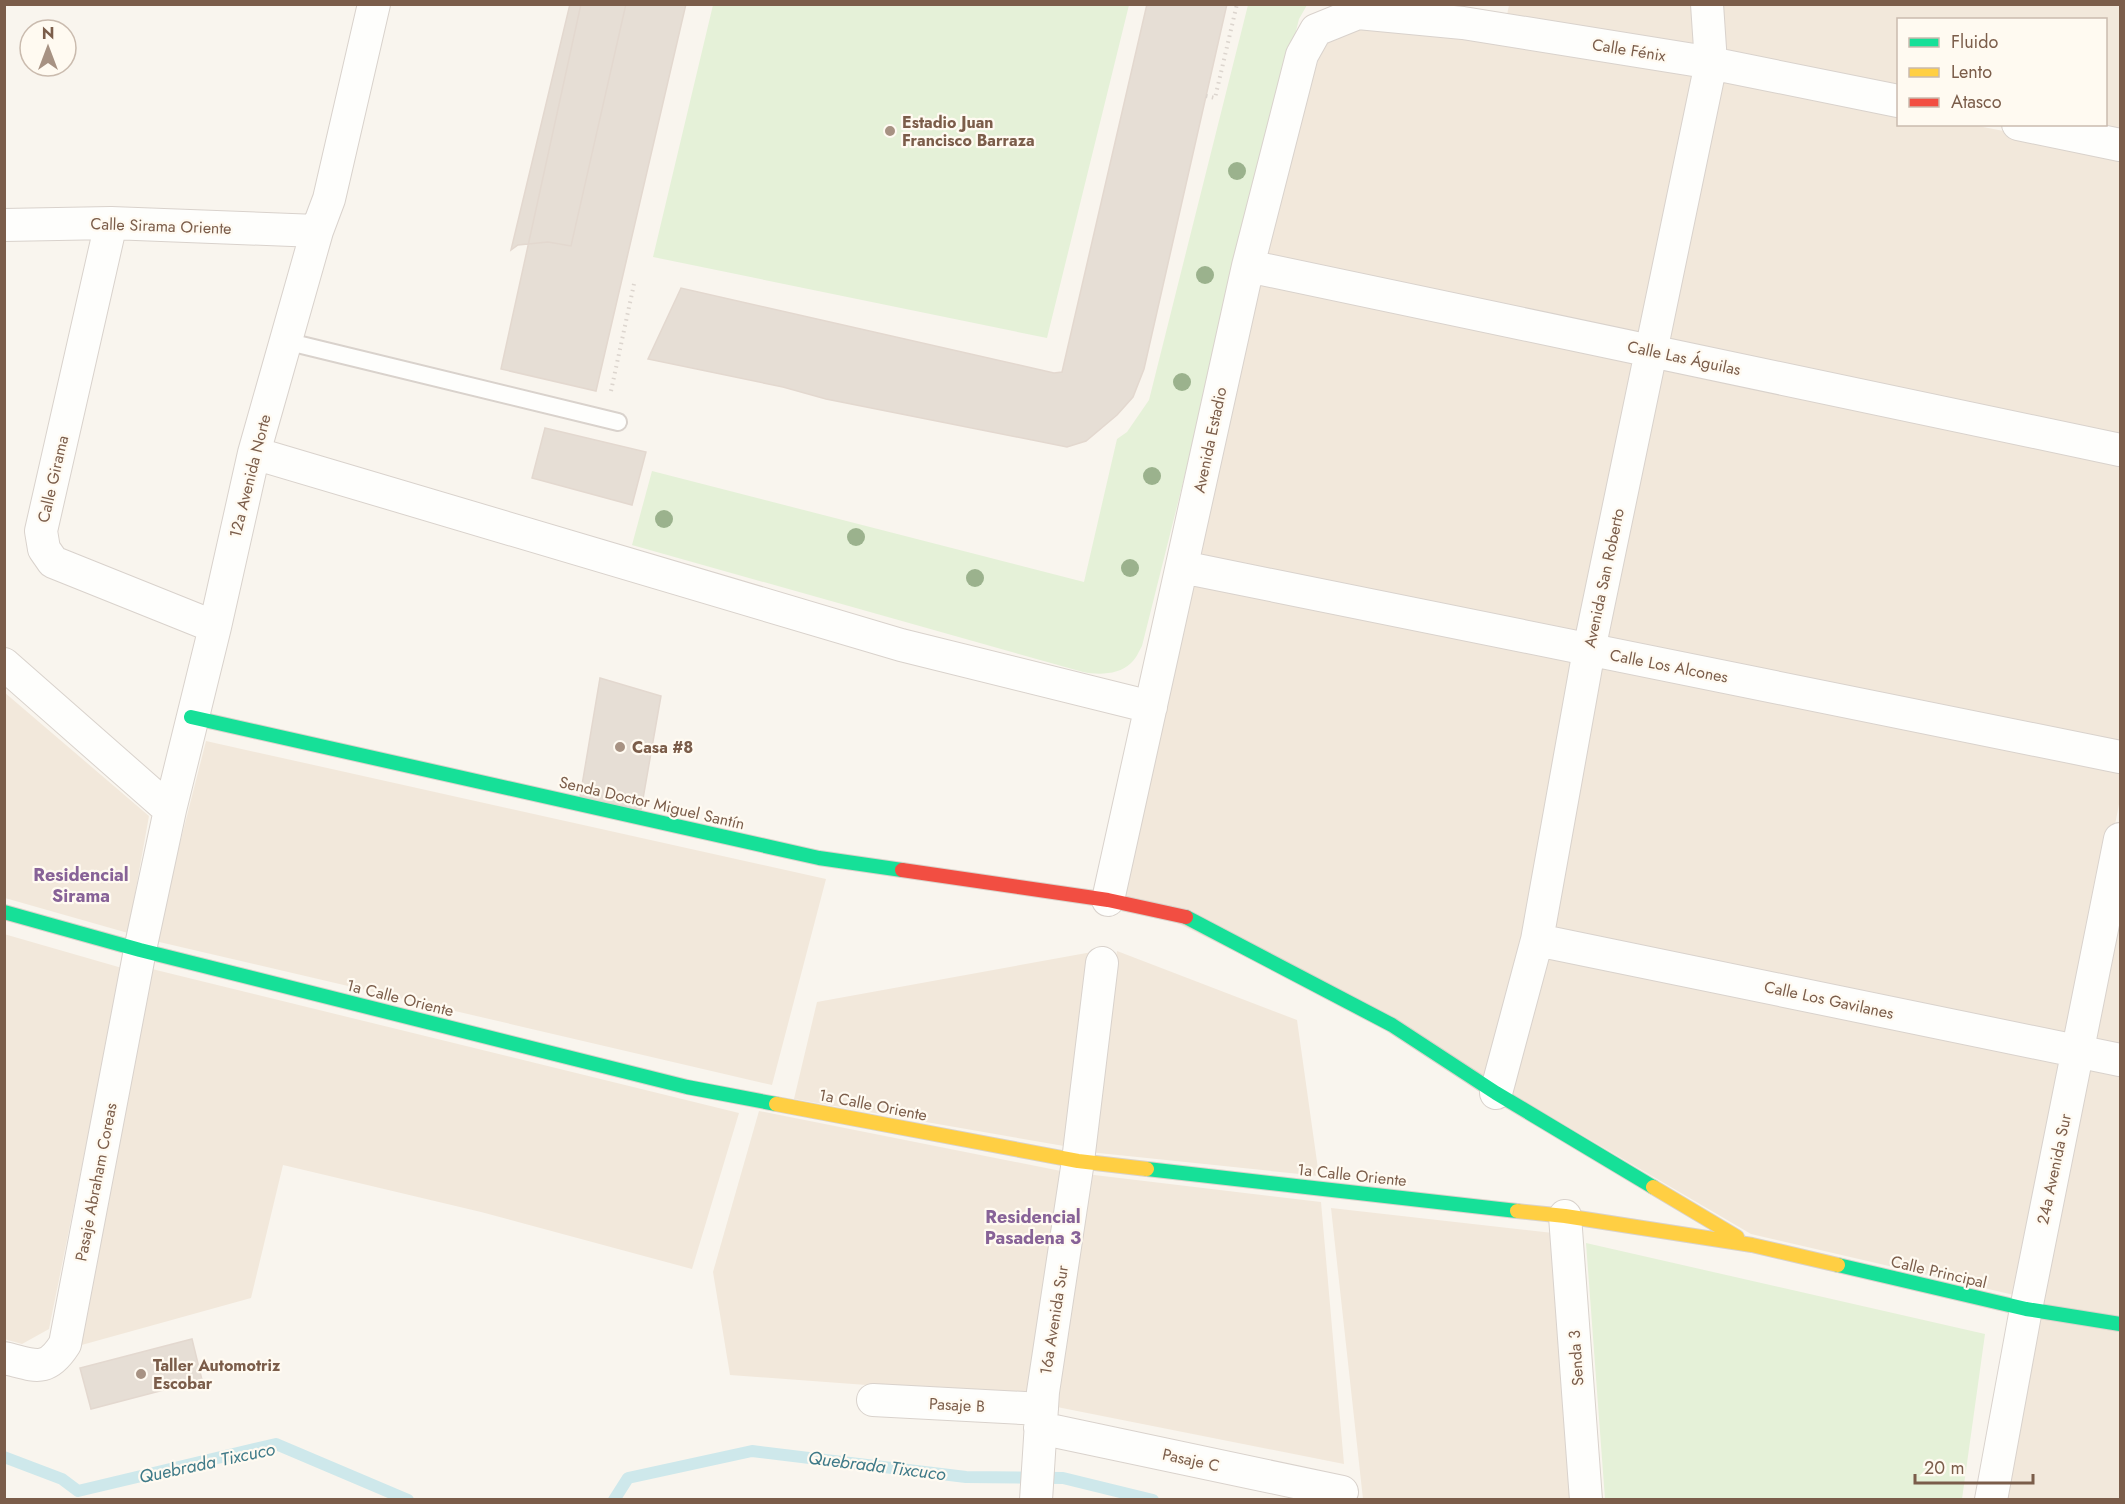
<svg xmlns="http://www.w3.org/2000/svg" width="2125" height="1504" viewBox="0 0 2125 1504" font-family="Jost,sans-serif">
  <rect width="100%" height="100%" fill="#f9f5ee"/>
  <path fill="#f2e8db" d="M 1509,5 L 1693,5 L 1698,51 L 1507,15 Z
    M 1710,5 L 2120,5 L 2120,143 L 2030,125 L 2106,124 L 2106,20 L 1898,20 L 1898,98 L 1715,61 Z
    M 1374,15 L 1700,61 L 1644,339 L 1261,258 L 1324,40 Z
    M 1717,73 L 1898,109 L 1898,124 L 1973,125 L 2120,154 L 2120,440 L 1662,345 Z
    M 1253,275 L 1643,359 L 1582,640 L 1192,558 Z
    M 1658,362 L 2120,460 L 2120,750 L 1599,642 Z
    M 1188,576 L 1577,657 L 1527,937 L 1491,1079 L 1117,893 Z
    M 1594,658 L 2120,764 L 2120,799 L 2073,1042 L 1544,933 Z
    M 4,692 L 149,816 L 128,933 L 5,898 Z
    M 206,741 L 826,879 L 772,1085 L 155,941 Z
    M 2120,870 L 2120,1051 L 2086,1044 Z
    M 4,934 L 122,968 L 49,1329 L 22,1344 L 4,1339 Z
    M 1542,950 L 2067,1058 L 2027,1298 L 1751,1234 L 1505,1090 Z
    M 1117,951 L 1297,1020 L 1319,1176 L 1089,1152 Z
    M 1092,952 L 1064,1146 L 794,1099 L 817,1002 Z
    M 152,969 L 739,1113 L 692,1269 L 481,1212 L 283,1165 L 251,1298 L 78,1346 Z
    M 2081,1058 L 2120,1066 L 2120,1317 L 2034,1304 Z
    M 759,1111 L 1061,1171 L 1029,1397 L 730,1375 L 713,1272 Z
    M 1086,1174 L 1321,1202 L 1344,1464 L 1057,1407 Z
    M 1331,1208 L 1553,1233 L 1574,1499 L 1363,1499 Z
    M 2030,1315 L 2120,1330 L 2120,1499 L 1997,1500 Z"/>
  <path fill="#e5f1d8" d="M 713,5 L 1129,5 L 1047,338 L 653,257 Z
    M 1248,5 L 1307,5 L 1299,19 L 1142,646 C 1139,651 1136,659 1131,663 C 1119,675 1098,675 1083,672 L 632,545 L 652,471 L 1084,582 L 1117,439 L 1127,432 L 1149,400 Z
    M 1586,1243 L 1985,1334 L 1962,1499 L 1605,1499 Z"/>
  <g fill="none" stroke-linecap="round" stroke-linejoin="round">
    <path stroke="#cee8eb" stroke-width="12" d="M 4,1457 L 62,1479 L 78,1491 L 276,1444 L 408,1500
      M 614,1500 L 628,1478 L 752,1451 L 966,1477 L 1063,1478 L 1153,1500"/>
  </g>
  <path fill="#e6ded5" stroke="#e3d8cf" stroke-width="1.5" d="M 570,4 L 626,4 L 571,246 L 548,242 L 518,245 L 511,250 Z
    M 581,4 L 686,4 L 596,391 L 501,369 Z
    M 1147,4 L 1227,4 L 1144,369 L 1133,397 L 1117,415 L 1086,441 L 1067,447 L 826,399 L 783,387 L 648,359 L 681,288 L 1054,373 L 1062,372 Z
    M 545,428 L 646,452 L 632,505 L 532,478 Z
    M 600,678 L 661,696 L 641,810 L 580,797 Z
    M 192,1339 L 202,1380 L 91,1409 L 80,1368 Z"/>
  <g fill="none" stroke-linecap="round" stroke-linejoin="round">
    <g stroke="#d9d2cc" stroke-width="20">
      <path id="lane" d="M 285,341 L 618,422"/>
    </g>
    <g stroke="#d9d2cc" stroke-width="34">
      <path id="street" d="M 2018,124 L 2120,145
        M 111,223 L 41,531 L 44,549 L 53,562 L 215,627
        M 4,225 L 111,223 L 317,231
        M 1248,266 L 2120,450
        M 254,453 L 901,645 L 1151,707
        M 1182,567 L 2120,757
        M 4,664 L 170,810
        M 1108,900 L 1248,266 L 1302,55 L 1316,30 L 1358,13 L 1463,23 L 1700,61 L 1898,101
        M 1537,940 L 2120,1060
        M 1496,1093 L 1537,940 L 1589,650 L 1711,63 L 1707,4
        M 1565,1216 L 1586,1500
        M 4,1358 C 35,1365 46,1374 65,1344 L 140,950 L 170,810 L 215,627 L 254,453 L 317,231 L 329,199 L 374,4
        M 873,1400 L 1042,1409
        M 1040,1428 L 1342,1492
        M 1036,1500 L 1043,1392 L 1078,1161 L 1102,963
        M 1991,1500 L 2026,1309 L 2120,839"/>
    </g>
    <g stroke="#d9d2ca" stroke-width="16">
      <path id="fast" d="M 191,717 L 819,858 L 902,870
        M 4,912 L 140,950 L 687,1087 L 776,1104
        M 1186,917 L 1392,1025 L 1496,1093 L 1653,1187
        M 1147,1169 L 1517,1211
        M 1838,1265 L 2026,1309 L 2120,1324"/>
    </g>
    <g stroke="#d9d2ca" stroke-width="16">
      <path id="slow" d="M 776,1104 L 1078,1161 L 1147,1169
        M 1653,1187 L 1737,1237
        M 1517,1211 L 1565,1216 L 1752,1245 L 1838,1265"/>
    </g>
    <g stroke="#d9d2ca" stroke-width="16">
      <path id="jam" d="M 902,870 L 1108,900 L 1186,917"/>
    </g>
    <path stroke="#dcd5ce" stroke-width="4" stroke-dasharray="1.5 4.5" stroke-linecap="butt" d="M 1206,96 L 1215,98 L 1237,4
      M 611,391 L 634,284"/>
    <use href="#lane" stroke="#fefefc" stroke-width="16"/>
    <use href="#street" stroke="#fefefc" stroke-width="32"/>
    <use href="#fast" stroke="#16e098" stroke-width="14"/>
    <use href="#slow" stroke="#ffcf43" stroke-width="14"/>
    <use href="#jam" stroke="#f24e42" stroke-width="14"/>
  </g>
  <g fill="#9bb28d">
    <circle cx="1237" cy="171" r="9"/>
    <circle cx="1205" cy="275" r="9"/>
    <circle cx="1182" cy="382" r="9"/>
    <circle cx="1152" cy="476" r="9"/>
    <circle cx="664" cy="519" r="9"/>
    <circle cx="856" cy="537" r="9"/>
    <circle cx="1130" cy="568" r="9"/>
    <circle cx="975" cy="578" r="9"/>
  </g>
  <g fill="#a79283" stroke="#fffaf1" stroke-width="2">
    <circle cx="890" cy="131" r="6"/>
    <circle cx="620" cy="747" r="6"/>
    <circle cx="141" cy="1374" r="6"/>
  </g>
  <g text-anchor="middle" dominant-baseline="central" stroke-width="4.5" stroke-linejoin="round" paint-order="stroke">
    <g font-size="16" fill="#7b5d4a" stroke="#fffaf1">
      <text transform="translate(1629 50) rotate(9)">Calle Fénix</text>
      <text transform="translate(161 226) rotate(2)">Calle Sirama Oriente</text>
      <text transform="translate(1684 358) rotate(12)">Calle Las Águilas</text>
      <text transform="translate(1210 440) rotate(-78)">Avenida Estadio</text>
      <text transform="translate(250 476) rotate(-76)">12a Avenida Norte</text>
      <text transform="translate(53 479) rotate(-77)">Calle Girama</text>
      <text transform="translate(1604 578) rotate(-78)">Avenida San Roberto</text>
      <text transform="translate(1669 666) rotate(11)">Calle Los Alcones</text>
      <text transform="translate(652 803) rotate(13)">Senda Doctor Miguel Santín</text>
      <text transform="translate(400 998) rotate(14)">1a Calle Oriente</text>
      <text transform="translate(1829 1000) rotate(12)">Calle Los Gavilanes</text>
      <text transform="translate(873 1105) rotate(11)">1a Calle Oriente</text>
      <text transform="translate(2054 1169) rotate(-78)">24a Avenida Sur</text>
      <text transform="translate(1352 1175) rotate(6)">1a Calle Oriente</text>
      <text transform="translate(96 1182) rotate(-79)">Pasaje Abraham Coreas</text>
      <text transform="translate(1939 1272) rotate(13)">Calle Principal</text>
      <text transform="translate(1054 1320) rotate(-81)">16a Avenida Sur</text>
      <text transform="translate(1576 1358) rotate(-94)">Senda 3</text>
      <text transform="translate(957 1405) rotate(3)">Pasaje B</text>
      <text transform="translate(1191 1460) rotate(12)">Pasaje C</text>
    </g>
    <g font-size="16" font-weight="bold" fill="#7b5d4a" stroke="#fffaf1" text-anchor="start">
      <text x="902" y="122">Estadio Juan<tspan x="902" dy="18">Francisco Barraza</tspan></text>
      <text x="632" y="747">Casa #8</text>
      <text x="153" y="1365">Taller Automotriz<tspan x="153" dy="18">Escobar</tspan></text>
    </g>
    <g font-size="18" font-weight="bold" fill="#876297" stroke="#fffaf1">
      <text x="81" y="875">Residencial<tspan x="81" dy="21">Sirama</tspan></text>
      <text x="1033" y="1217">Residencial<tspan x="1033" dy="21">Pasadena 3</tspan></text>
    </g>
    <g font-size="18" font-style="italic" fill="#3f7a88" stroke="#fffaf1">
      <text transform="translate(207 1463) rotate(-12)">Quebrada Tixcuco</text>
      <text transform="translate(877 1466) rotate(7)">Quebrada Tixcuco</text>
    </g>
  </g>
  <rect width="2125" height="1504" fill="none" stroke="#7b5d4a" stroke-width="12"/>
  <rect x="1897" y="18" width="210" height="108" fill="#fffaf1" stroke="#cabbae" stroke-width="1.5"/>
  <rect x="1909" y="38" width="30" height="9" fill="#16e098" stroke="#cabbae" stroke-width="1.5"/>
  <text x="1951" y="48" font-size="18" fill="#7b5d4a">Fluido</text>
  <rect x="1909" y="68" width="30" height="9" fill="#ffcf43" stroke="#cabbae" stroke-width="1.5"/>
  <text x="1951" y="78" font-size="18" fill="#7b5d4a">Lento</text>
  <rect x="1909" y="98" width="30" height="9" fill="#f24e42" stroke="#cabbae" stroke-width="1.5"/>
  <text x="1951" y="108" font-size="18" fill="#7b5d4a">Atasco</text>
  <g transform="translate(48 48)"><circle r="28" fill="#fffaf1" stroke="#cabbae" stroke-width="1.5"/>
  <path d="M0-4.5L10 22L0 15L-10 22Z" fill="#a79283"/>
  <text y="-9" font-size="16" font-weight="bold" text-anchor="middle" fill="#7b5d4a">N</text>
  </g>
  <path d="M1915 1474v9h118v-9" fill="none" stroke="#7b5d4a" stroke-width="3"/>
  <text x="1924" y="1474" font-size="18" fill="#7b5d4a" stroke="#fffaf1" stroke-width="4.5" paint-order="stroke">20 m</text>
</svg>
